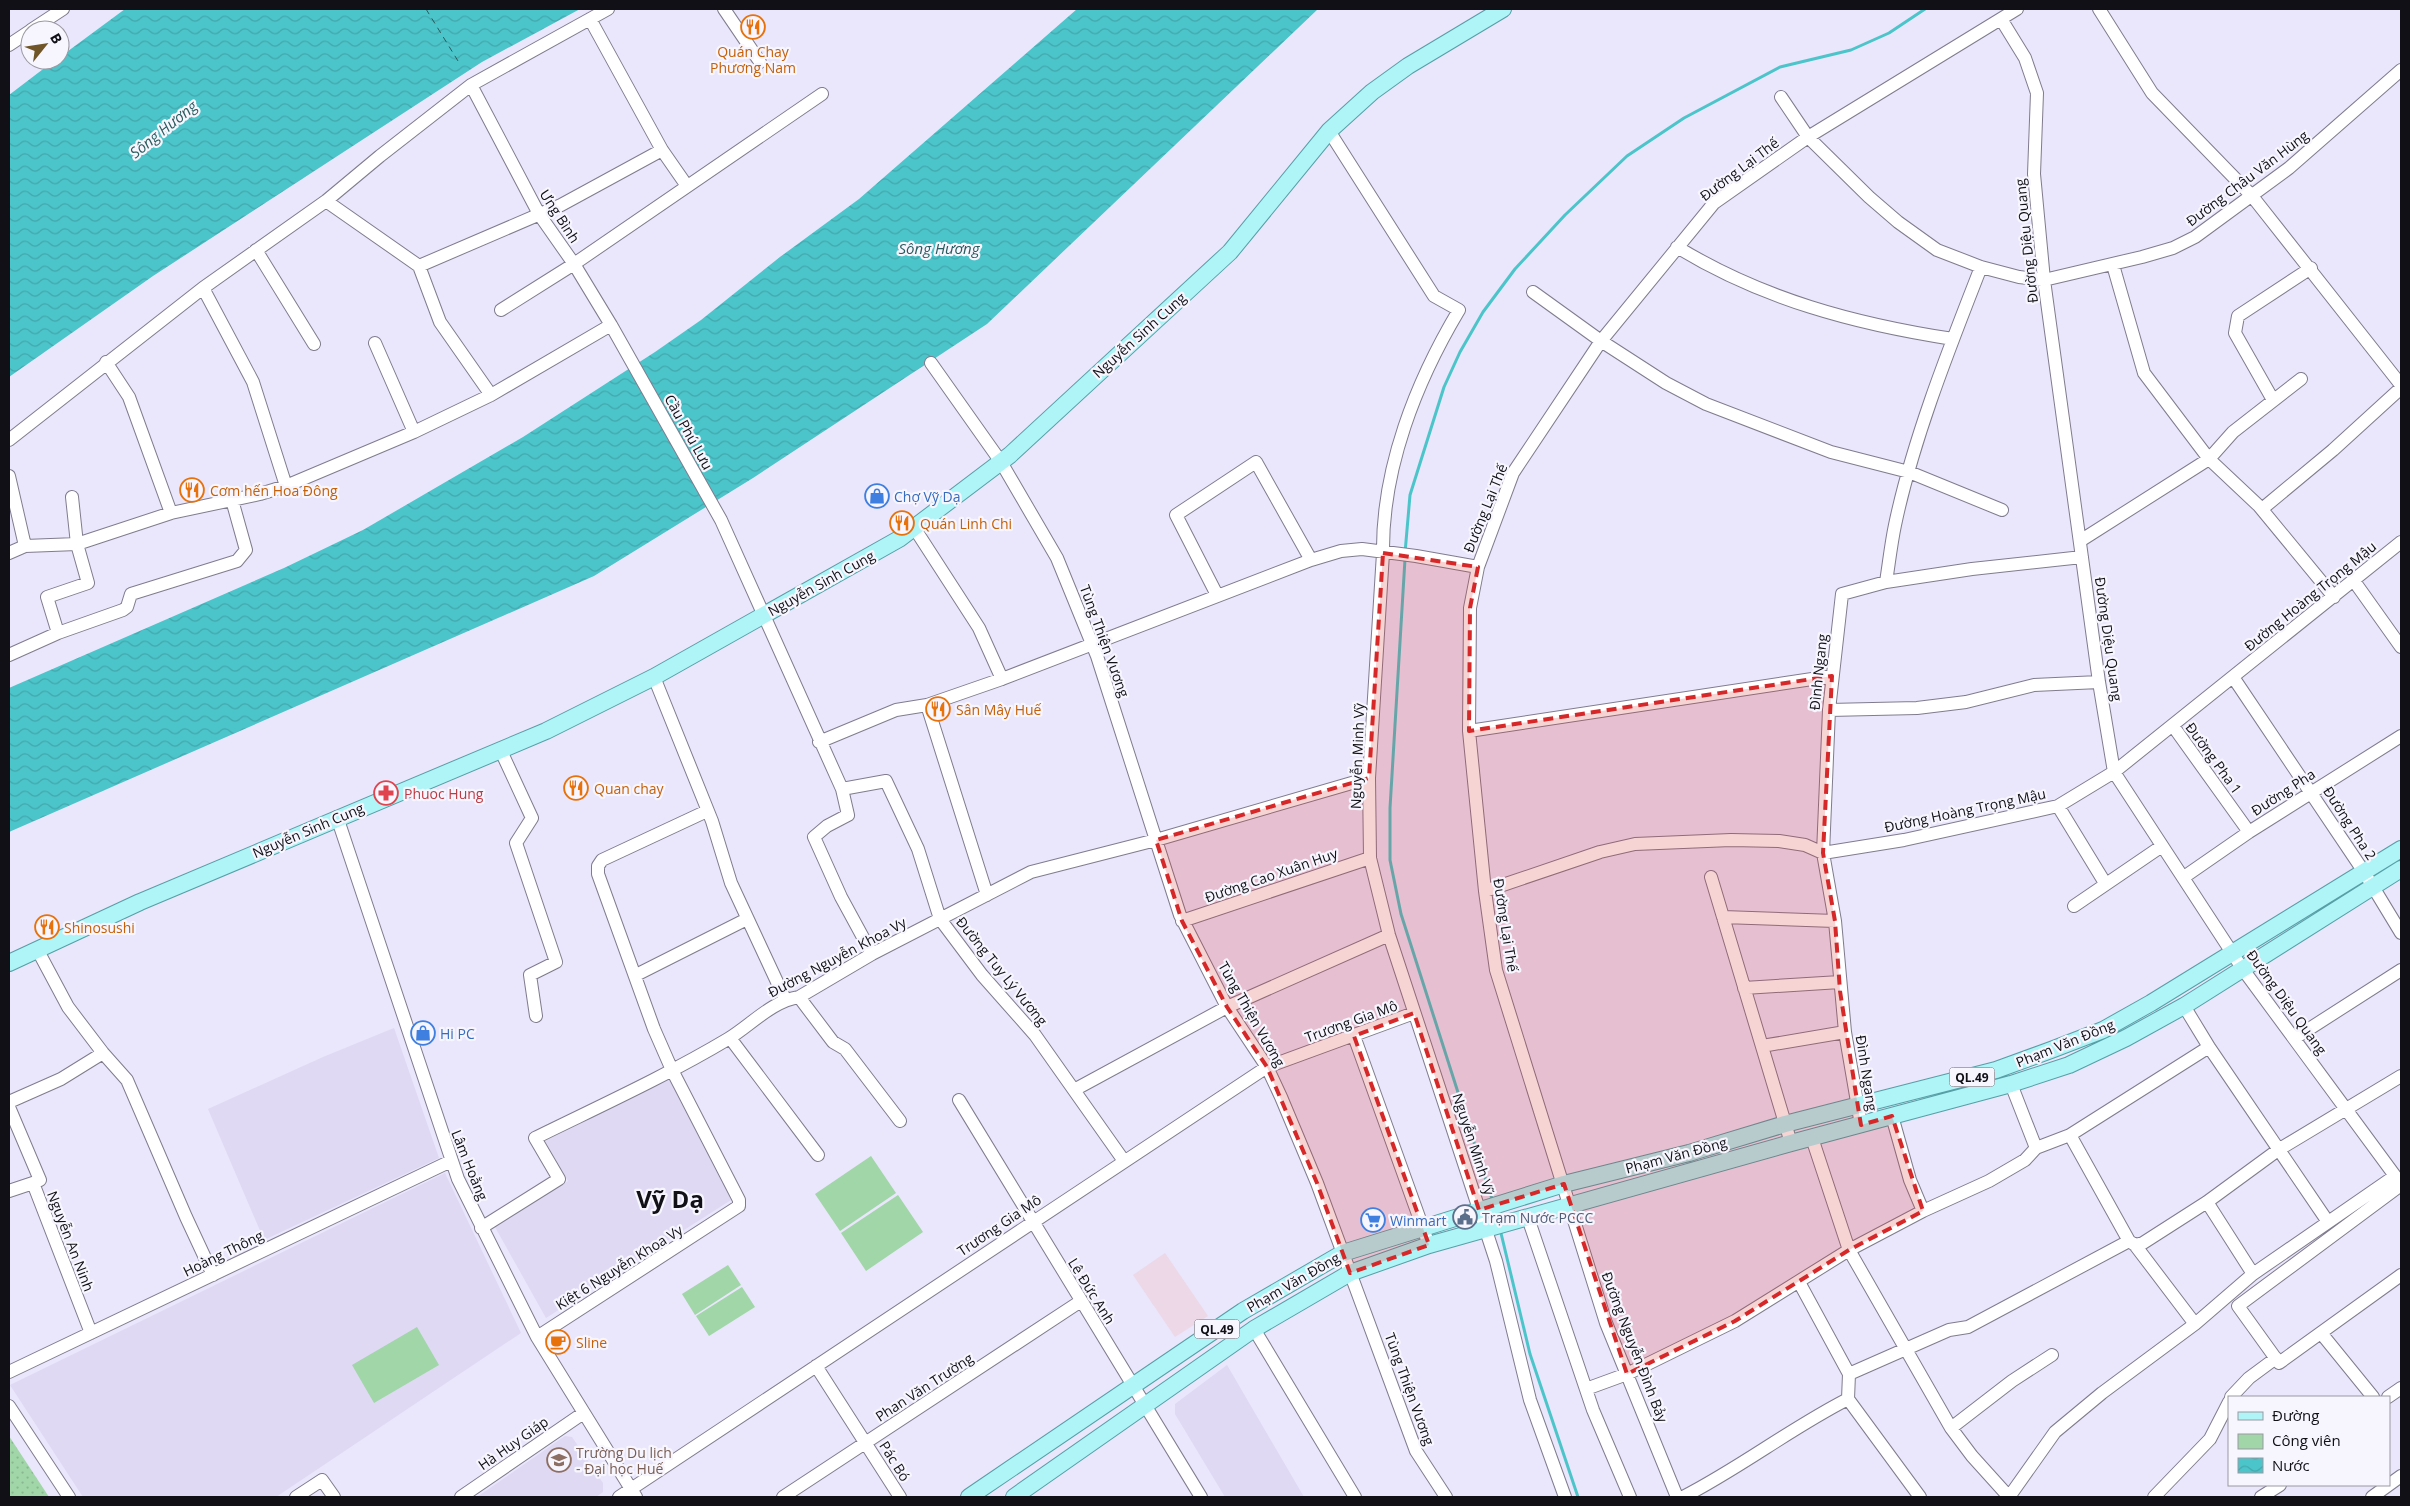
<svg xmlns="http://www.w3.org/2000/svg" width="2410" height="1506" viewBox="0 0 2410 1506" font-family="'Open Sans',sans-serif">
  <defs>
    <pattern id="park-dots" width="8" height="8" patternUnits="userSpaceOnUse" patternTransform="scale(1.25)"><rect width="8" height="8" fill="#a0d6a8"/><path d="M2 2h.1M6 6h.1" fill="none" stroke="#89b790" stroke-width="1.8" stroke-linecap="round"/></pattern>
    <pattern id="water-waves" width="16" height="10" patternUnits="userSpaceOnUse" patternTransform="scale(1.25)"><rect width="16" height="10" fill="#4cc5ca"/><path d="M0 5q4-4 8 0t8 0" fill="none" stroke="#41a8ad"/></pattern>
  </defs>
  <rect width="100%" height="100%" fill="#eae6fb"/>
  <path fill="#edd8e8" d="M 1165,1253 L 1208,1316 L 1175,1337 L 1133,1275 Z"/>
  <path fill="#dfd9f4" d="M 394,1028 L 439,1158 L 264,1240 L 208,1109 L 323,1057 Z
    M 669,1079 L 731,1200 L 546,1318 L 495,1227 L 568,1181 L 545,1141 Z
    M 445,1173 L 521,1333 L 276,1497 L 83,1497 L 10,1385 Z
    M 1227,1365 L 1304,1497 L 1225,1497 L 1175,1414 L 1175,1404 Z
    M 565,1436 L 572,1437 L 603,1483 L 603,1492 L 596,1497 L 477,1497 Z"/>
  <path fill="#a0d6a8" d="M 871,1156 L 896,1193 L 840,1231 L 815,1194 Z
    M 898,1195 L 923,1232 L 866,1271 L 841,1233 Z
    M 728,1265 L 741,1285 L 695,1315 L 682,1294 Z
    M 742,1287 L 755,1307 L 709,1336 L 696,1316 Z
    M 417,1327 L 439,1365 L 374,1403 L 352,1365 Z"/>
  <path fill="url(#park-dots)" d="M 9,1436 L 49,1497 L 9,1497 Z"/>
  <path fill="url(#water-waves)" d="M 125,9 L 580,9 L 482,62 L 153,276 L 9,377 L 9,95 L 55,60 L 60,60 L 60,57 Z
    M 1077,9 L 1318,9 L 987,324 L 753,478 L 594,576 L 9,832 L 9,688 L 284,568 L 363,530 L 523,437 L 655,352 L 701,320 L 780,257 L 859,199 Z"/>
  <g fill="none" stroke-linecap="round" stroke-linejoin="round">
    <path stroke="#4cc5ca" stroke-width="3" d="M 1405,553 L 1410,495 L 1444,387 L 1460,352 L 1483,312 L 1515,269 L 1565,215 L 1627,156 L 1684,118 L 1780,67 L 1851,50 L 1889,33 L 1925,9
      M 1405,559 L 1390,808 L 1390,860 L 1401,914 L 1493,1202
      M 1500,1229 L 1530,1354 L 1578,1497"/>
    <path stroke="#295c5e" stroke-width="1" stroke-dasharray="6 5" stroke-linecap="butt" d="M 426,9 L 458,61"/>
    <g stroke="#807c8e" stroke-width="14">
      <path id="minor" d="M 724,9 L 760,62
        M 2099,9 L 2152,93 L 2252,196 L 2401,385
        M 590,19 L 662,150 L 687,186
        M 2001,19 L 2025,58 L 2037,93 L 2034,174 L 2044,280 L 2099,682 L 2114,772 L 2242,968 L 2401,1184
        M 31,30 L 63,9
        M 9,45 L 30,31
        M 471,85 L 539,214 L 574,264 L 611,325 L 721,520 L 842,789 L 848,815 L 827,826 L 814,837 L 841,897 L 872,954
        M 1781,97 L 1808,137 L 1869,197 L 1898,222 L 1937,250 L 1981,267 L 2019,277 L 2044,280 L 2142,257 L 2173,248 L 2195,237 L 2289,168 L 2401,70
        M 1329,131 L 1434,296 L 1459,310 C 1416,382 1382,468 1383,553 L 1369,778 L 1370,858 L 1389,935 L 1496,1261 L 1530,1400 L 1565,1497
        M 326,201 L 419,266 L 440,322 L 491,395
        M 1677,247 C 1762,299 1855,324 1953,339
        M 256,250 L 314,344
        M 2113,265 L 2144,373 L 2209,459 L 2259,506 L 2334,597
        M 419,266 L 561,205 L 662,150
        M 203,288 L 253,382 L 286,486
        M 1533,292 L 1601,341 L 1666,383 L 1706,404 L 1831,452 L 1909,472 L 2002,510
        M 501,310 L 574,264 L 822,94
        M 375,343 L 414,432
        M 106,362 L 129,397 L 171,513
        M 931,363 L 1001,462 L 1057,558 L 1097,656 L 1180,915 L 1227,1007 L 1267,1067 L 1281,1097 L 1317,1183 L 1416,1451 L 1446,1497
        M 2273,400 L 2235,333 L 2238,316 L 2311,268
        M 9,440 L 203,288 L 326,201 L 380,156 L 471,85 L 608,9
        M 9,476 L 25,546
        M 2262,509 L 2333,450 L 2401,388
        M 915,529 L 979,628 L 1002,679
        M 2080,541 L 2209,459 L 2233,432 L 2301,379
        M 9,553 L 25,546 L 77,544 L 171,513 L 260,494 L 286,486 L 414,432 L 491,395 L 611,325
        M 2354,581 L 2401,647
        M 1886,582 L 1972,569 L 2082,557
        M 1217,595 L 1176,515 L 1256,462 L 1311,560
        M 58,633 L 47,597 L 88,583 L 77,544 L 72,497
        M 9,655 L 58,633 L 123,610 L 127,607 L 131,594 L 237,561 L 246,550 L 232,500
        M 654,677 L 712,821 L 731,883 L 785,999
        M 2233,677 L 2364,872 L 2401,933
        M 927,705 L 987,895
        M 1829,710 L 1917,708 L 1966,702 L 2034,685 L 2099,682
        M 2173,726 L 2249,832
        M 1469,731 L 1832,676
        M 819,742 L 896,710 L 927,705 L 1002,679 L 1311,560 L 1341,551 L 1362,549 L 1416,556 L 1478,567
        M 501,751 L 532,818 L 516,843 L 556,962 L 530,975 L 536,1016
        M 842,789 L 886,781 L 918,849 L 940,919 L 982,975 L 1035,1035 L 1124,1161
        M 2058,806 L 2105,883
        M 337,817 L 458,1179 L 537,1337 L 636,1497
        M 1711,877 L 1791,1143
        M 2184,877 L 2249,832 L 2401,736
        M 1485,891 L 1600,852 L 1635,844 L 1731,840 L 1779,841 L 1805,845 L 1823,853 L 1904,840 L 2058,806 L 2114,772 L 2401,542
        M 2074,906 L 2162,846
        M 1723,917 L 1835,921
        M 1182,921 L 1370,858
        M 37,949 L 68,1007 L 103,1053 L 127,1080 L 186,1217 L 213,1275
        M 636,975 L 747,919
        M 1744,988 L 1840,982
        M 799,997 L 833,1042 L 845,1049 L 900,1121
        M 2184,1006 L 2209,1047 L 2328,1222
        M 1354,1036 L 1429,1245
        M 730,1038 L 818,1155
        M 2295,1038 L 2401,970
        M 1762,1046 L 1845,1032
        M 2011,1084 L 2036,1148
        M 1074,1090 L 1227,1007 L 1389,935
        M 959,1100 L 1201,1497
        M 9,1102 L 61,1079 L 103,1053
        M 9,1107 L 40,1180 L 33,1183
        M 1892,1116 L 1910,1180 L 1923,1211
        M 1861,1125 L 1845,1032 L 1835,921 L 1823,853 L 1829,710 L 1842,594 L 1886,582 C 1889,563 1891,544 1895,525 C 1913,439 1949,349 1981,267
        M 2070,1135 L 2129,1241
        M 1812,1138 L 1849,1250 L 1951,1428 L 1972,1456 L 2009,1497
        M 2401,1185 L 2238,1306 L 2279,1363 L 2401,1275
        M 9,1191 L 33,1183 L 91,1333
        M 2207,1202 L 2253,1274
        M 1528,1218 L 1593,1410 L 1630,1497
        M 481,1228 L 559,1179 L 535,1138 C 600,1106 666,1076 728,1039 C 751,1025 772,1001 799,997 L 872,954 L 1031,872 L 1156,840 L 1369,778
        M 2135,1245 L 2143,1243 L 2207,1202 L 2278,1150 L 2401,1076
        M 1799,1282 L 1849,1374 L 1848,1399 L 1920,1497
        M 1254,1329 L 1355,1497
        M 2321,1333 L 2373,1397
        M 537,1337 L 739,1206 L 739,1200 L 672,1070 L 654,1029 L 598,874 L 598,866 L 602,860 L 707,811
        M 816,1366 L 900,1497
        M 9,1372 L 451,1161
        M 1849,1374 L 1949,1330 L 1968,1327 L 2129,1241 L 2135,1245 L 2195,1324
        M 1586,1389 L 1627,1374 L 1735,1321 L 1849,1250 L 1923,1211 L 1989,1181 L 2025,1160 L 2036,1148 L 2070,1135 L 2209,1047
        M 2231,1397 L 2249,1378 L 2276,1358
        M 2388,1397 L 2401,1388
        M 9,1406 L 69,1497
        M 1951,1428 L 2012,1381 L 2052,1355
        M 296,1497 L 322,1480 L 334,1497
        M 461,1497 L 582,1414
        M 619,1497 L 1267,1067 L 1414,1013
        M 783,1497 L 1081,1301
        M 1677,1497 L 1606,1323 L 1496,970 L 1485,891 L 1469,731 L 1470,608 L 1478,567 L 1513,473 L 1601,341 L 1714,203 L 1808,137 L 2017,9
        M 1683,1497 C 1740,1468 1791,1428 1848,1399
        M 2009,1497 L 2055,1432 L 2102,1393 L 2195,1324 L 2253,1274 L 2395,1176
        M 2154,1497 L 2210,1439 L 2229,1402
        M 2261,1497 L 2280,1485
        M 2372,1497 L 2401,1476"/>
    </g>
    <g stroke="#559fa5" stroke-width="18">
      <path id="major" d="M 9,963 L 140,902 L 546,731 L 654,677 L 899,539 L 1010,455 L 1230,252 L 1329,131 L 1372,92 L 1408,66 L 1503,9
        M 969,1497 L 1243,1311 L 1343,1253 L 1564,1184 L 1689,1153 L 1785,1124 L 1996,1070 L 2051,1050 L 2103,1030 L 2151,1003 L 2401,849
        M 1014,1497 L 1254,1329 L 1350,1273 L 1429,1245 L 1791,1143 L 2011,1084 L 2069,1065 L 2126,1038 L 2184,1006 L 2401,869"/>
    </g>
    <use href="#minor" stroke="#fff" stroke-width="12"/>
    <use href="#major" stroke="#aff4f7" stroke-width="16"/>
  </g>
  <path fill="#d62828" fill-opacity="0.2" stroke="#d62828" stroke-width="4" stroke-dasharray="10 6" stroke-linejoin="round" d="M 1383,553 L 1478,567 L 1470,608 L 1469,731 L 1832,676 L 1823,853 L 1835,921 L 1840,991 L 1858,1107 L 1861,1125 L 1892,1116 L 1923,1211 L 1849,1250 L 1735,1321 L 1627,1374 L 1564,1184 L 1479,1210 L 1414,1013 L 1354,1036 L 1429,1245 L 1350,1273 L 1317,1183 L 1267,1067 L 1227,1007 L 1182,921 L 1156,840 L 1369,778 Z"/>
  <defs>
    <g id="restaurant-ring" transform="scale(1.25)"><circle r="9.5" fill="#f7f5fe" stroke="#e8710a" stroke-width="1.5"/><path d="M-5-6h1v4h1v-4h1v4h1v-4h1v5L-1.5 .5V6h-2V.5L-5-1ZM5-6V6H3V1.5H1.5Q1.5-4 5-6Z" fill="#e8710a"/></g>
    <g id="shop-ring" transform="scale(1.25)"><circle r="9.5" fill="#f7f5fe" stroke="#3f7fe0" stroke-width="1.5"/><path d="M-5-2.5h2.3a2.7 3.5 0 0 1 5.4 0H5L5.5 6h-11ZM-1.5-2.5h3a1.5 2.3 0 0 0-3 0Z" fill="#3f7fe0"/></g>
    <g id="pharmacy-ring" transform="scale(1.25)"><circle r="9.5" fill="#f7f5fe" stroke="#e0444e" stroke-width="1.5"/><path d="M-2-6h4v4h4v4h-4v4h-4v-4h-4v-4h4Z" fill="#e0444e"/></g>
    <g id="civic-ring" transform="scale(1.25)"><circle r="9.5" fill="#f7f5fe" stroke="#5c6f8a" stroke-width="1.5"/><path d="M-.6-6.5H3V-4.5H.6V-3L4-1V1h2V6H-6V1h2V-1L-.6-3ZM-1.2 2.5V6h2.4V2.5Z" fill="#5c6f8a"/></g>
    <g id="supermarket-ring" transform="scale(1.25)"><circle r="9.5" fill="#f7f5fe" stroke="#3f7fe0" stroke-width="1.5"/><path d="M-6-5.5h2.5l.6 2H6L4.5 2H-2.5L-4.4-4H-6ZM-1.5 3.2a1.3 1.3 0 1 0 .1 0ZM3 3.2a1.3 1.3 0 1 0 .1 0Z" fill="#3f7fe0"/></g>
    <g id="cafe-ring" transform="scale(1.25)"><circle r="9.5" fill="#f7f5fe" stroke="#e8710a" stroke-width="1.5"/><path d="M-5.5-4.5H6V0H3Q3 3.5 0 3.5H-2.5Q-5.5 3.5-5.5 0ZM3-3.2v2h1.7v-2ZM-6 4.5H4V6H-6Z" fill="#e8710a"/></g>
    <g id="university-ring" transform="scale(1.25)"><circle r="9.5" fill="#f7f5fe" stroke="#8d6e63" stroke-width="1.5"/><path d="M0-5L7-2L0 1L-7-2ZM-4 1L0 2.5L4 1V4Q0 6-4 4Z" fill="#8d6e63"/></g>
  </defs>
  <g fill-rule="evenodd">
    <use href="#restaurant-ring" x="753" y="27"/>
    <use href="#restaurant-ring" x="192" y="490"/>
    <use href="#shop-ring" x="877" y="496"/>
    <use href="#restaurant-ring" x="902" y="523"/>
    <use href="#restaurant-ring" x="938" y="709"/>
    <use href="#restaurant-ring" x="576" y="788"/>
    <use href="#pharmacy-ring" x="386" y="793"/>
    <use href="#restaurant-ring" x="47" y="927"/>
    <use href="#shop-ring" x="423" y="1033"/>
    <use href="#civic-ring" x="1465" y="1217"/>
    <use href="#supermarket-ring" x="1373" y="1220"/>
    <use href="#cafe-ring" x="558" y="1342"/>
    <use href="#university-ring" x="559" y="1460"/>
  </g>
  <g text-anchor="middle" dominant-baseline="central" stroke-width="4.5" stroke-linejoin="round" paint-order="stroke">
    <g fill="#f7f5fe" stroke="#56555c" stroke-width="1">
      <rect x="1949.5" y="1067.5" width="45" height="19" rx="4"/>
      <rect x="1194.5" y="1319.5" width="45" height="19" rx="4"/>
    </g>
    <g font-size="12" font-weight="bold" fill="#111017">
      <text x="1972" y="1077">QL.49</text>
      <text x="1217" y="1329">QL.49</text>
    </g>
    <g font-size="14" fill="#c56008" stroke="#f7f5fe" text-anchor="start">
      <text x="753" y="51" text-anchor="middle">Quán Chay<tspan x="753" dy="16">Phương Nam</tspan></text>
      <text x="210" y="490">Cơm hến Hoa Đông</text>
      <text x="920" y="523">Quán Linh Chi</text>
      <text x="956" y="709">Sân Mây Huế</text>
      <text x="594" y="788">Quan chay</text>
      <text x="64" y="927">Shinosushi</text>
      <text x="576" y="1342">Sline</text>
    </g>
    <g font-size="14" fill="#111017" stroke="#f7f5fe">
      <text transform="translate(1739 169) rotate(-37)">Đường Lại Thế</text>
      <text transform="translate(2247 178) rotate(-37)">Đường Châu Văn Hùng</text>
      <text transform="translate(560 216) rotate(57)">Ưng Bình</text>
      <text transform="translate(2026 241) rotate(-96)">Đường Diệu Quang</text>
      <text transform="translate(1139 335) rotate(-42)">Nguyễn Sinh Cung</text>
      <text transform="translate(689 432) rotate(61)">Cầu Phú Lưu</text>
      <text transform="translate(1485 508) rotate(-68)">Đường Lại Thế</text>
      <text transform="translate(821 583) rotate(-29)">Nguyễn Sinh Cung</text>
      <text transform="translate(2310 596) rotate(-39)">Đường Hoàng Trọng Mậu</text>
      <text transform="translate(2109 639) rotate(82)">Đường Diệu Quang</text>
      <text transform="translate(1105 641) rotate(70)">Tùng Thiện Vương</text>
      <text transform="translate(1818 672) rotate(-84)">Đình Ngang</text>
      <text transform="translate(1357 756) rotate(-88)">Nguyễn Minh Vỹ</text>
      <text transform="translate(2214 758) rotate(54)">Đường Pha 1</text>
      <text transform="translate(2283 792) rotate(-33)">Đường Pha</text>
      <text transform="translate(1965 810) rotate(-12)">Đường Hoàng Trọng Mậu</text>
      <text transform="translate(2350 823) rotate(57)">Đường Pha 2</text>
      <text transform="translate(308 830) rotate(-23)">Nguyễn Sinh Cung</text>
      <text transform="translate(1271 875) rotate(-19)">Đường Cao Xuân Huy</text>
      <text transform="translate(1506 925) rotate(81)">Đường Lại Thế</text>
      <text transform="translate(837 957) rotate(-28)">Đường Nguyễn Khoa Vy</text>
      <text transform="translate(1002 971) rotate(51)">Đường Tuy Lý Vương</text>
      <text transform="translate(2287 1002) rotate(54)">Đường Diệu Quang</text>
      <text transform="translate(1252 1014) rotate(60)">Tùng Thiện Vương</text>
      <text transform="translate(1351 1021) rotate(-20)">Trương Gia Mô</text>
      <text transform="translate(2065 1043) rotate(-22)">Phạm Văn Đồng</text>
      <text transform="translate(1867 1073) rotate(81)">Đình Ngang</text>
      <text transform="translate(1474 1144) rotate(72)">Nguyễn Minh Vỹ</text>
      <text transform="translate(1676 1155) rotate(-15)">Phạm Văn Đồng</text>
      <text transform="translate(470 1165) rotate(68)">Lâm Hoằng</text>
      <text transform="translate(999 1225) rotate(-34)">Trương Gia Mô</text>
      <text transform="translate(71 1241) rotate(69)">Nguyễn An Ninh</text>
      <text transform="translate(223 1253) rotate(-26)">Hoàng Thông</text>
      <text transform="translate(619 1267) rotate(-32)">Kiệt 6 Nguyễn Khoa Vy</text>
      <text transform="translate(1293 1282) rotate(-30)">Phạm Văn Đồng</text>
      <text transform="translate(1092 1291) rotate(58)">Lê Đức Anh</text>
      <text transform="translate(1635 1347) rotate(69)">Đường Nguyễn Đình Bảy</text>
      <text transform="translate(924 1387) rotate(-33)">Phan Văn Trường</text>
      <text transform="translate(1410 1389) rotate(70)">Tùng Thiện Vương</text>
      <text transform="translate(513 1443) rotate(-35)">Hà Huy Giáp</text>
      <text transform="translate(895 1461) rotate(58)">Pác Bó</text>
    </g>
    <g font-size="14" fill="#366cbe" stroke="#f7f5fe" text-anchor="start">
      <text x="894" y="496">Chợ Vỹ Dạ</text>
      <text x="440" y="1033">Hi PC</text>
      <text x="1390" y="1220">Winmart</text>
    </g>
    <g font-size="14" fill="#be3a42" stroke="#f7f5fe" text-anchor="start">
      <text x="404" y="793">Phuoc Hung</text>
    </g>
    <g font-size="14" fill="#4e5e75" stroke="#f7f5fe" text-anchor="start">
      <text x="1482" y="1217">Trạm Nước PCCC</text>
    </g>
    <g font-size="14" fill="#785e54" stroke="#f7f5fe" text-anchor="start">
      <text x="576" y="1452">Trường Du lịch<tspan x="576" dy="16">- Đại học Huế</tspan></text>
    </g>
    <g font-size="15" font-style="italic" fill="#295c5e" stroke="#f7f5fe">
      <text transform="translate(163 129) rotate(-39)">Sông Hương</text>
      <text x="939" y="248">Sông Hương</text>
    </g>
    <g font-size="24" font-weight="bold" fill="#111017" stroke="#f7f5fe">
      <text x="670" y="1198">Vỹ Dạ</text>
    </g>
  </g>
  <rect width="2410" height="1506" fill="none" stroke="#111017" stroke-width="20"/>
  <rect x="2228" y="1396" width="162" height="90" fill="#f7f5fe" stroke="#9b99a2"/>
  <rect x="2238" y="1412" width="25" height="8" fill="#aff4f7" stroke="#9b99a2"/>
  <text x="2272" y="1421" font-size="15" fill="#111017">Đường</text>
  <rect x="2238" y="1434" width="25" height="15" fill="#a0d6a8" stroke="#9b99a2"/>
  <text x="2272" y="1446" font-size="15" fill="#111017">Công viên</text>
  <rect x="2238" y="1458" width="25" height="15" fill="url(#water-waves)" stroke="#9b99a2"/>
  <text x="2272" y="1471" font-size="15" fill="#111017">Nước</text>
  <g transform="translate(45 45) rotate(60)"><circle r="24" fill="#f7f5fe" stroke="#9b99a2"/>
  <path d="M0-4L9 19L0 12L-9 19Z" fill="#6f5527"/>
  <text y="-8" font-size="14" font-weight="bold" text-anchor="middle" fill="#111017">B</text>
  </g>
</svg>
